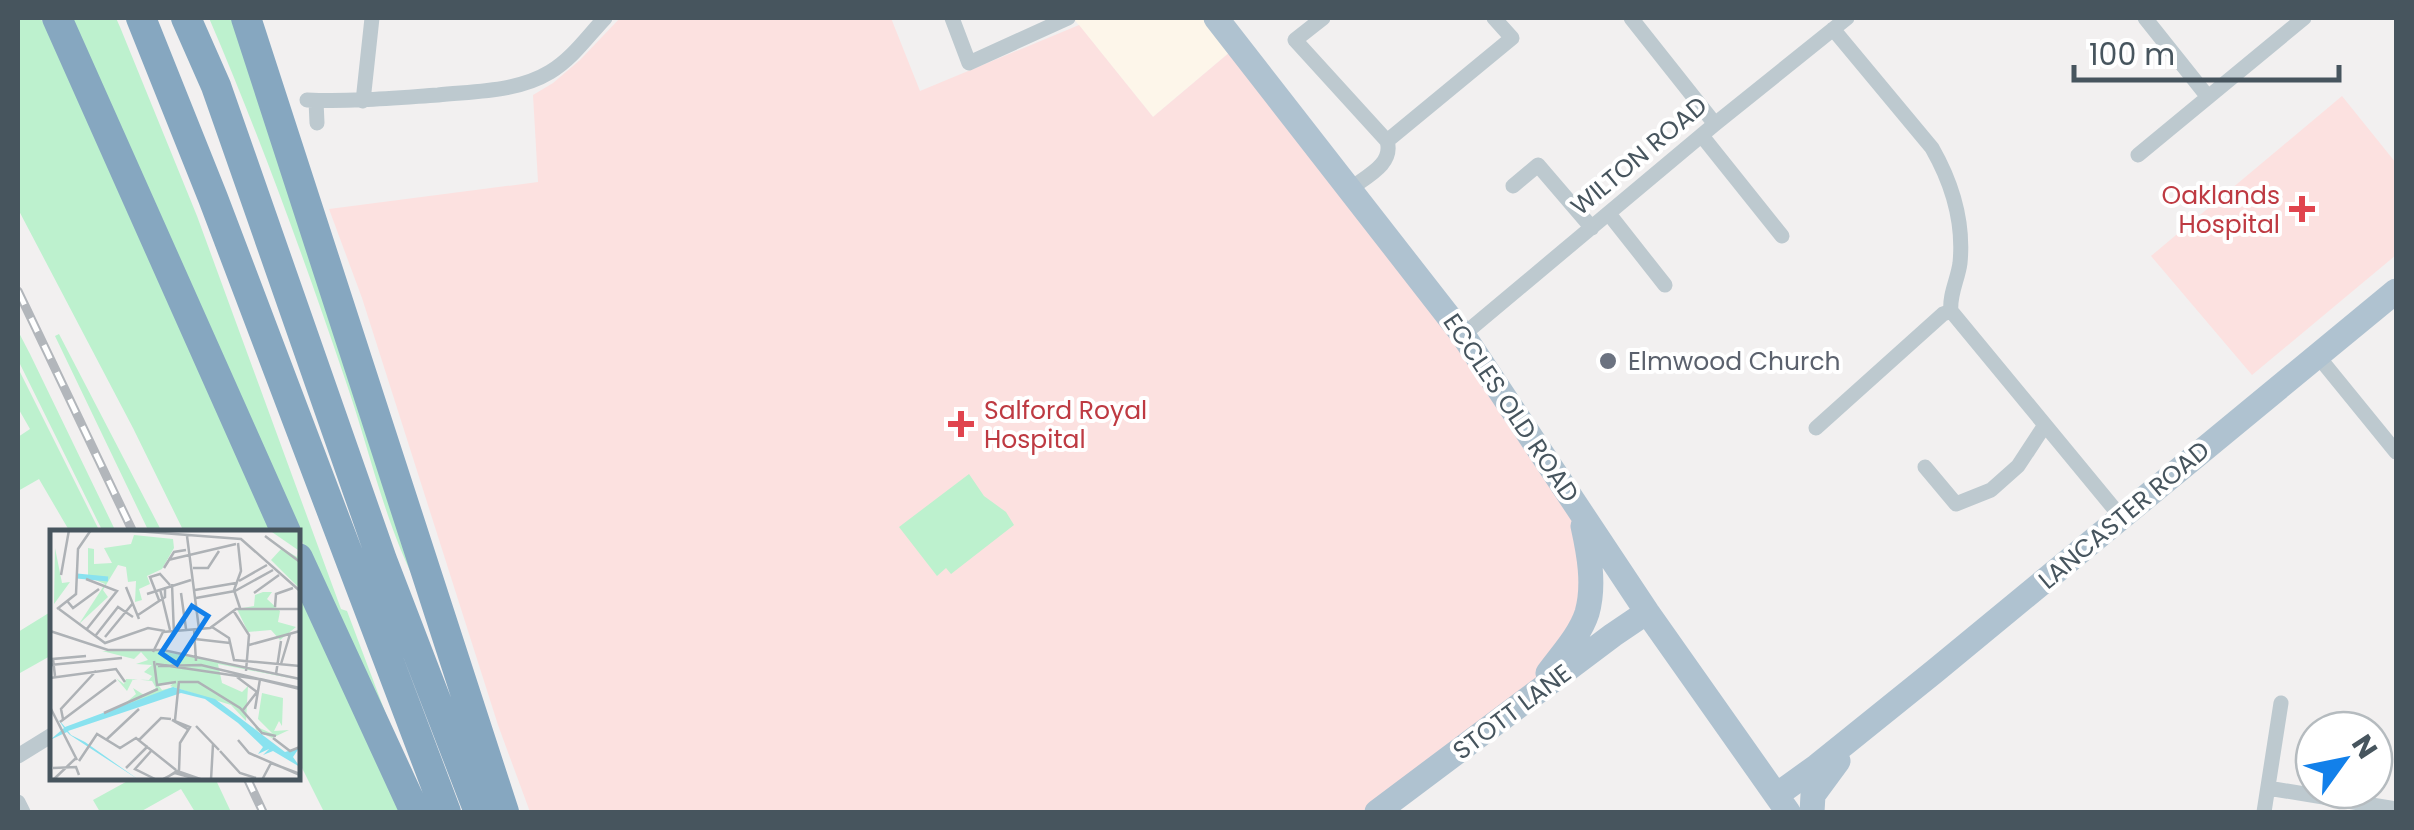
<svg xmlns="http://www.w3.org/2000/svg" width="2414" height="830" viewBox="0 0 2414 830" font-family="Poppins,sans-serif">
  <rect width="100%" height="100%" fill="#f2f0f0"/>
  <path fill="#fdf6ea" d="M 1073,18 L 1213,18 L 1236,47 L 1153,117 Z"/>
  <path fill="#fce1e0" d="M 620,18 L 891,18 L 920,91 L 1079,25 L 1153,117 L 1236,47 L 1580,512 L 1589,588 L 1544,678 L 1361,812 L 530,812 L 498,725 L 362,298 L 329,209 L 538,182 L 533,95 L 553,83 L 580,60 Z
    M 2342,96 L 2396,163 L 2396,255 L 2252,375 L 2151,256 Z"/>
  <path fill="#bdf1ce" d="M 18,18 L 40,18 L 50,32 L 273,532 L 184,532 L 133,428 L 18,209 Z
    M 69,18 L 116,18 L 120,27 L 197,216 L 341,609 L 347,611 L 387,717 L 376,704 L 251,429 Z
    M 209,18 L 234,18 L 416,583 C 384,520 369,448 346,382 C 304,258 260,137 209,18 Z
    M 18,331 L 30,354 L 116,532 L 103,532 L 18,360 Z
    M 59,334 L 162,532 L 149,532 L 55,336 Z
    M 18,368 L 100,532 L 70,532 L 39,479 L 18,491 L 18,437 L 30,429 L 18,408 Z
    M 969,474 L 984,496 L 1006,512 L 1014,525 L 951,574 L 946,568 L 937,576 L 899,527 Z
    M 298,586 L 400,812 L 324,812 L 298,760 Z
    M 52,611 L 52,655 L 20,673 L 18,668 L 18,632 Z
    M 133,778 L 215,778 L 231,812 L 195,812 L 181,789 L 140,812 L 100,812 L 93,800 Z"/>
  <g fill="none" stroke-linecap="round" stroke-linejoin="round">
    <path stroke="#bdc9cf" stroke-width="15" d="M 952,18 L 969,63 L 1068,18
      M 1323,18 L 1295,40 L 1387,141 C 1394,164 1367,176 1350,189
      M 1631,18 L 1715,124
      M 2145,18 L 2208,97
      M 307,100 C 351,102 394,98 438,95 C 475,91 517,92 550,72 C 572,59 588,36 605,18
      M 316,101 L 317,123
      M 363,101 L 372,18
      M 1702,136 L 1782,236
      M 1387,141 L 1512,38 L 1494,18
      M 2138,155 L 2304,18
      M 1513,186 L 1538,165 L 1592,228
      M 1609,214 L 1665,285
      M 1951,311 L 2121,517
      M 1463,335 L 1715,124 L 1847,18
      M 2317,355 L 2396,452
      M 1816,428 L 1943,314 L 1951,311 C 1949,295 1958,279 1960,263 C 1964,222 1952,183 1932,148 L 1833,29
      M 1925,467 L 1956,504 L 1991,490 L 2018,466 L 2045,425
      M 18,756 L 52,735
      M 2268,788 L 2396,809
      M 18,802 L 23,812
      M 2264,812 L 2281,703"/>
    <path stroke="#afc2d0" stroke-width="25" d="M 1216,18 L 1463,335 L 1647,612 L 1788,812
      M 1548,673 C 1561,655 1580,635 1587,613 C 1595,585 1589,553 1583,526
      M 1777,795 L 1817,766 L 1935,671 L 2396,291
      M 1377,812 L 1613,635 L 1647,612
      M 1812,812 L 1813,795 L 1838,761"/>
    <path stroke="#86a7c0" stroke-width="30" d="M 57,18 L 286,532
      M 141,18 L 213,198 L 446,812
      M 186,18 L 216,86 L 382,560 L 479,812
      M 246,18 L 504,812
      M 298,558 L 415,812"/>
    <g stroke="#b2b6bb" stroke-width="9">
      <path id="rail" d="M 18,291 L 133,532
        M 247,778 L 263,812"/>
    </g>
    <use href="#rail" stroke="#fff" stroke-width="5" stroke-dasharray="15" stroke-linecap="butt"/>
  </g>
  <g fill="#e0444e" stroke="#fff" stroke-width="4">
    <path d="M2297 194h10v10h10v10h-10v10h-10v-10h-10v-10h10z"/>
    <path d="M956 409h10v10h10v10h-10v10h-10v-10h-10v-10h10z"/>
  </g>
  <circle fill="#6b7280" stroke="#fff" stroke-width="4" cx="1608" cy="361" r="10"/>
  <g text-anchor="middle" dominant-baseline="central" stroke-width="8" stroke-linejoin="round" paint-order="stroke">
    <g font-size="25" fill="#47555e" stroke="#fff">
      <text transform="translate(1639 156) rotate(-40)">WILTON ROAD</text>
      <text transform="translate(1511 408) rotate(56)">ECCLES OLD ROAD</text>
      <text transform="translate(2124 515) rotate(-40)">LANCASTER ROAD</text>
      <text transform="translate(1512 712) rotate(-37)">STOTT LANE</text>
    </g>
    <g font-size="25" fill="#be3a42" stroke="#fff" text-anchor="end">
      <text x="2280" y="195">Oaklands<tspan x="2280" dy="29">Hospital</tspan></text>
      <text x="984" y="410" text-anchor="start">Salford Royal<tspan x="984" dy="29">Hospital</tspan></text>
    </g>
    <g font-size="25" fill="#5b616d" stroke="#fff" text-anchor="start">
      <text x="1628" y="361">Elmwood Church</text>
    </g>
  </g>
  <g transform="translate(50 530)">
    <rect width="250" height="250" fill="#f2f0f0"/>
    <path d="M 219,0 L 248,0 L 250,59 L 221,30 L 232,18 L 247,27 L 248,20 ZM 84,5 L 123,9 L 124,18 L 112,39 L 97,46 L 100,54 L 89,59 L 92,70 L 85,72 L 86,51 L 78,52 L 76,37 L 68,35 L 53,60 L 58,67 L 29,94 L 55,54 L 38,47 L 38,18 L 44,19 L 44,34 L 62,33 L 54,18 L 81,14 ZM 5,18 L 12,53 L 20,52 L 4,74 ZM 213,62 L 222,62 L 217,69 L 230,81 L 228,92 L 246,97 L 230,110 L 221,100 L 198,102 L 187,79 L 204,76 L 205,65 ZM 52,121 L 110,121 L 159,130 L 250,150 L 168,134 L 172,153 L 192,162 L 198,156 L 196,191 L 181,175 L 120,156 L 125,151 L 109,156 L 112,160 L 124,157 L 124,158 L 72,176 L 86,164 L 83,158 L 94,165 L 106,158 L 102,151 L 83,149 L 77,161 L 66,148 L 74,154 L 76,149 L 99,150 L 102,146 L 94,142 L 102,135 L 86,134 L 98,130 L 91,122 L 84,129 ZM 212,163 L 233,168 L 232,196 L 229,191 L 224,201 L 239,200 L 222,208 L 206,200 L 205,196 L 223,204 L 208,189 Z" fill="#bdf1ce"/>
    <path d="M 123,157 L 165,169 L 235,222 L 249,218 L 243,227 L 250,237 L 223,221 L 213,225 L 219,219 L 208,224 L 213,217 L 188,193 L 155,169 L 131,163 L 18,201 L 21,205 L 35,212 L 89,250 L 20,205 L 17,202 L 0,210 L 14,198 L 8,189 L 15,197 Z" fill="#89e2ef"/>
    <path fill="none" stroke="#89e2ef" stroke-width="5" d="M 27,46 L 58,49"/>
    <path fill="none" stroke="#aeb2b6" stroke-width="2.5" d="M 72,0 L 191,9 L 250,61M 137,6 L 149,99M 215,6 L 250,32M 188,13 L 191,41 L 184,60 L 190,78M 118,30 L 186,14M 114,38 L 124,22 L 136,20M 143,38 L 158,38 L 169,21M 11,45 L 19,0M 189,51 L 217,35M 122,54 L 124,105M 76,57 L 89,89M 110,59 L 120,100M 145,60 L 186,53M 185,61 L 223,40M 131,63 L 136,99M 204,63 L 229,45M 97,64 L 141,50M 146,68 L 185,61M 109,70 L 100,47 L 110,44 L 120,55M 18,72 L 23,78 L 49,59M 225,77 L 226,64 L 243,58M 7,79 L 26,64 L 28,19 L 41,0M 9,79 L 55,113 L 98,98 L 115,101M 183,80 L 199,105 L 196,141M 88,85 L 115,67 L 115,57M 162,97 L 179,108 L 184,130 L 250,136M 144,99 L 146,131M 36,100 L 67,61 L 36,49M 0,101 L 58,120 L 113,120 L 250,149M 46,105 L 68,77 L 83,87M 55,107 L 83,73M 145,109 L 180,113M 199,115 L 250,101M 103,122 L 113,102 L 160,98 L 186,79 L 250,79M 104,131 L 107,155 L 126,152M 106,134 L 215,150M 231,134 L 240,104M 0,135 L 72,128M 108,136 L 151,135 L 250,159M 226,144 L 231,111M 5,146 L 3,129 L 36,126M 187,147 L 207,162 L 193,180M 0,148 L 66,139 L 75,152M 210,149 L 250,158M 129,152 L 148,152 L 190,178 L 212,203 L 226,206M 0,177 L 27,230M 205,179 L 210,149M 54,183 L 108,159M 13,189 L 11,179 L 46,141M 125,190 L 129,151M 10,192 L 66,150M 146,196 L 169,220M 223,208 L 240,221 L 250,217M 57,209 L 89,179M 89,210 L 111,188 L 121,189M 188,210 L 199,223 L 250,245M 102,220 L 85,239 L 105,249M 170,221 L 190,243 L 206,248M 29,231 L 47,204 L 70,218 L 86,208 L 126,240M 3,238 L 26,237 L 29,245M 76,238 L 98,216M 129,241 L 130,213 L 140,197 L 122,190 L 139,200M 3,250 L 26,228M 111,250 L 125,243 L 150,250M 113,250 L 127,241 L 153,250M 161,250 L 163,214M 212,250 L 221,233 L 250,244"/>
    <path fill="#1280ea" fill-opacity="0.15" stroke="#1280ea" stroke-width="5" d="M 142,76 L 158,86 L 127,134 L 111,123 Z"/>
    <rect width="250" height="250" fill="none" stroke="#47555e" stroke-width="5"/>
  </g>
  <rect width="2414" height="830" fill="none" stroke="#47555e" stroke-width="40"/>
  <g transform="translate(2344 760) rotate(57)"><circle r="48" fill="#ffffff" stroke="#b5bbbf" stroke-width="2.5"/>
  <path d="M0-8L18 38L0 25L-18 38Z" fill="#1280ea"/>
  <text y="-15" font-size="28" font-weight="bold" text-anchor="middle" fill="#47555e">N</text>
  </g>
  <path d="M2074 65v15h265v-15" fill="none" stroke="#47555e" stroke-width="5"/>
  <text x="2089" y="65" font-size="30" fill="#47555e" stroke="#ffffff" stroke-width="8" paint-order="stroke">100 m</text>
</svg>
